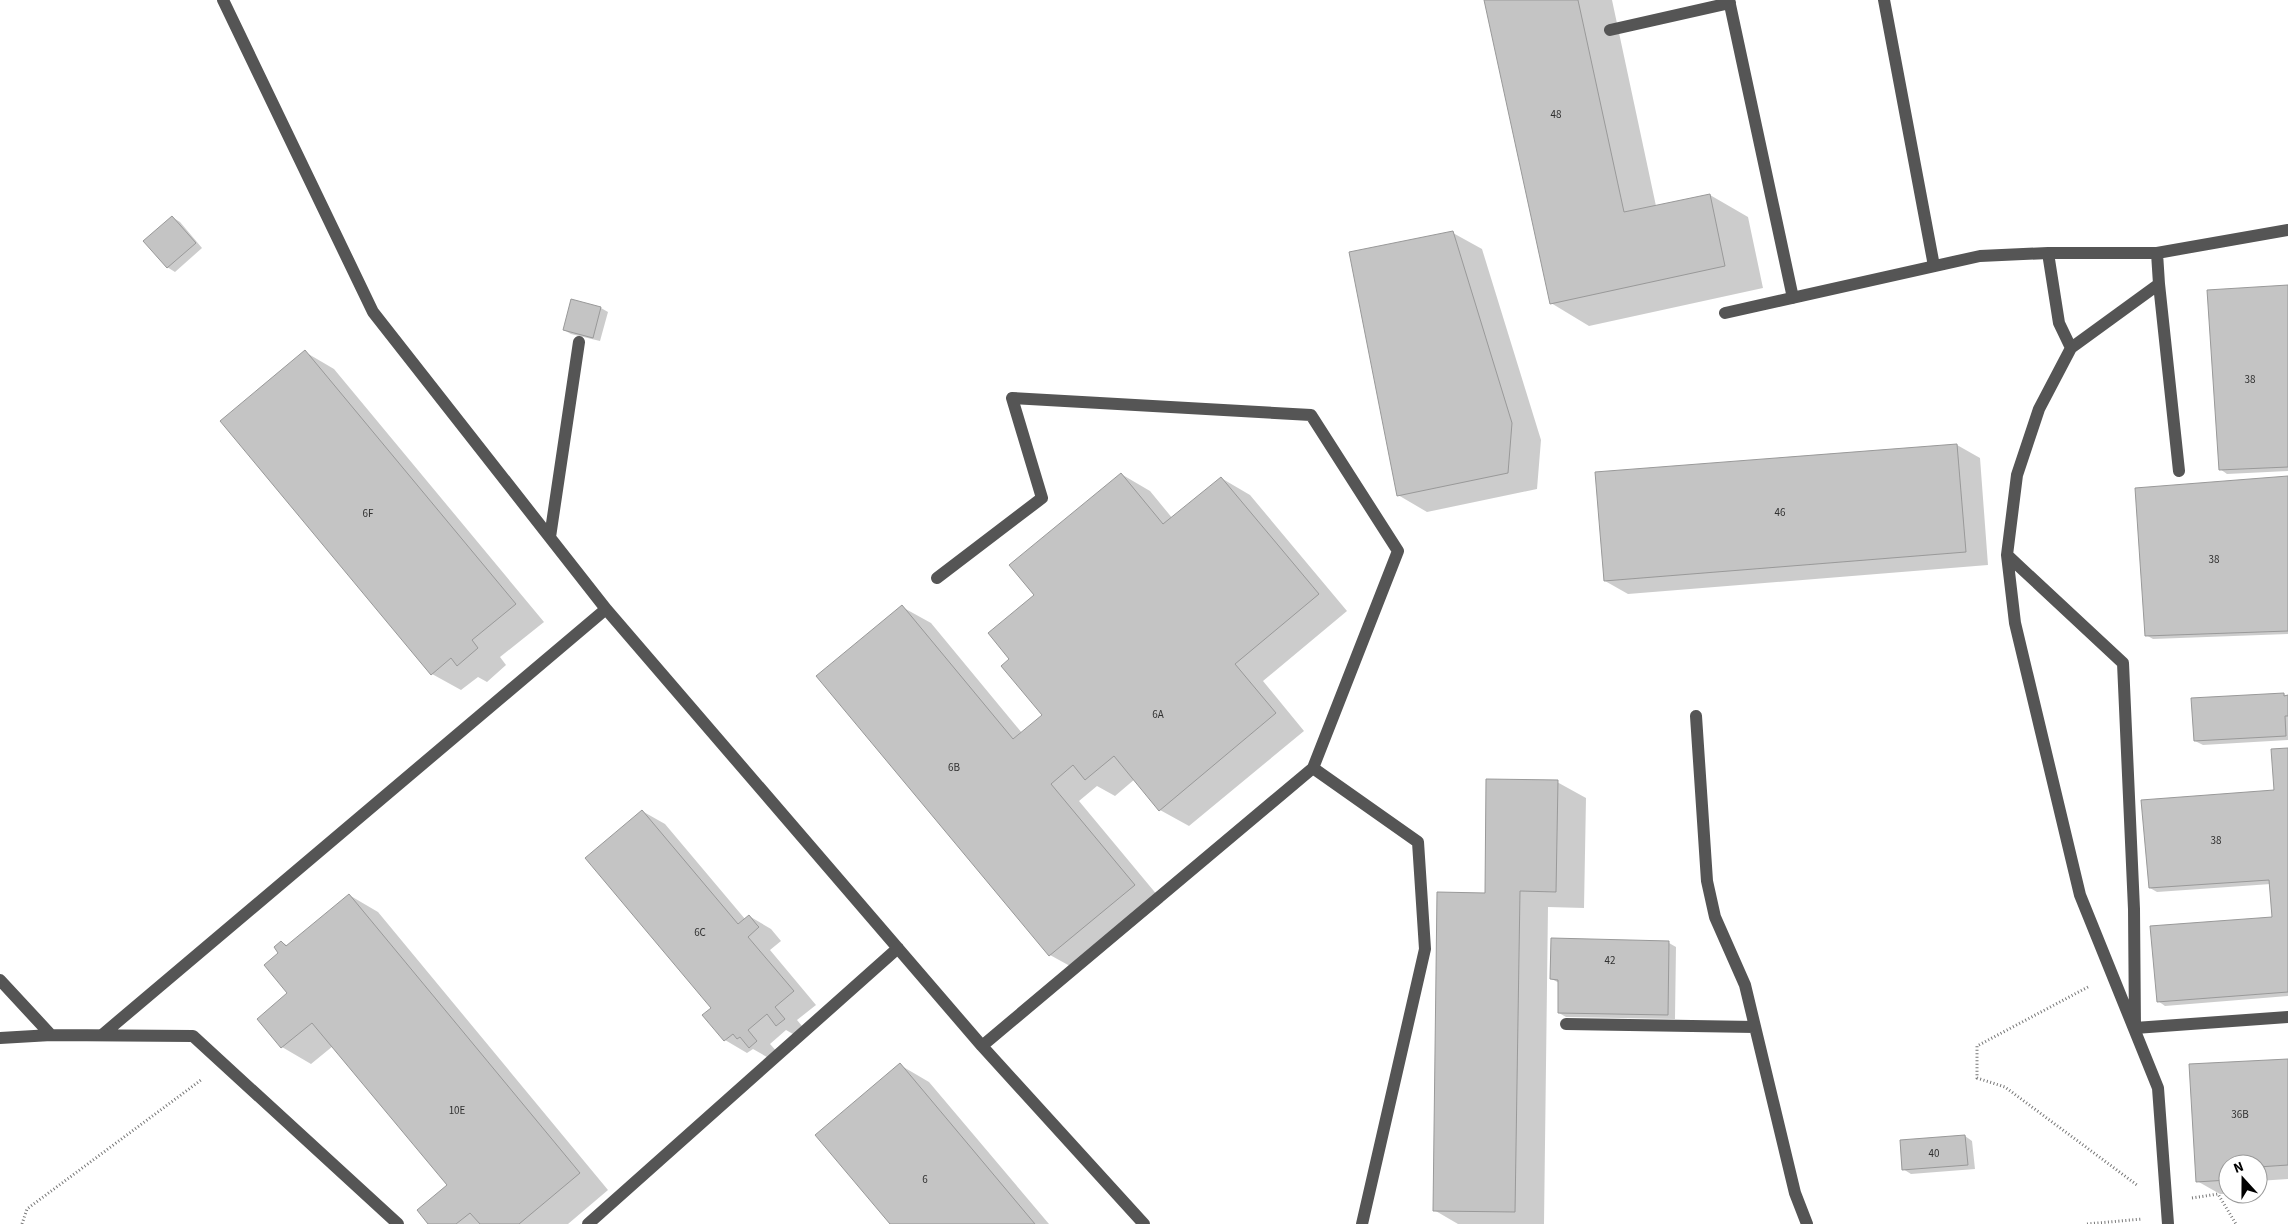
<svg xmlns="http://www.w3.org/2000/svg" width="2288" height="1224" viewBox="0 0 2288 1224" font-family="'Source Sans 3',sans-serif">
  <rect width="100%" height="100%" fill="#fff"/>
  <path fill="#0003" d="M 1486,0 L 1612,0 L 1656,206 L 1710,195 L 1748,217 L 1763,288 L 1589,326 L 1551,303 Z
    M 172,217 L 180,222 L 202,248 L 175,272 L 167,267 Z
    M 1453,233 L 1482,249 L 1541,440 L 1537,489 L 1427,512 L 1398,495 Z
    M 2288,286 L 2288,471 L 2227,474 L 2220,469 Z
    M 571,300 L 601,308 L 608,312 L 600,341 L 571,334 L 564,330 Z
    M 305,352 L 334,369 L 544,622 L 500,657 L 506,665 L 487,682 L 478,677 L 461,690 L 432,674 Z
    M 1957,445 L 1980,458 L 1988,565 L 1628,594 L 1605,581 Z
    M 1121,474 L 1150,491 L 1173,519 L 1221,478 L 1250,495 L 1347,611 L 1263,681 L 1304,731 L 1189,826 L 1160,810 L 1135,779 L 1115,796 L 1097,786 L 1079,801 L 1163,902 L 1079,971 L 1050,955 L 902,607 L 931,623 L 1022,733 L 1044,715 L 1011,660 L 1036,595 Z
    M 2288,477 L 2288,634 L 2153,639 L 2146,635 Z
    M 2283,694 L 2288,696 L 2288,740 L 2203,745 L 2195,741 Z
    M 2288,749 L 2288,996 L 2165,1006 L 2158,1001 L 2274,919 L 2271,884 L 2157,892 L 2150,888 L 2275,791 Z
    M 1557,782 L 1586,798 L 1584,908 L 1548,907 L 1544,1224 L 1458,1224 L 1434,1210 L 1486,894 Z
    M 642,811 L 665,824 L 745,919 L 749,916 L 771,929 L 781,941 L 770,950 L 816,1005 L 797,1020 L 807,1032 L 800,1038 L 786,1030 L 770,1044 L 779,1054 L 772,1060 L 753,1049 L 747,1053 L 725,1040 Z
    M 349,895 L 378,912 L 608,1190 L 568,1224 L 430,1224 L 449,1186 L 333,1046 L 311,1064 L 282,1047 L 289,993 L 280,953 L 282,942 L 288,946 Z
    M 1669,943 L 1676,947 L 1675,1019 L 1566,1017 L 1559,1013 L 1559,983 L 1552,979 Z
    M 2288,1060 L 2288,1179 L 2258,1181 L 2258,1164 L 2228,1164 L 2228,1194 L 2220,1194 L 2197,1181 Z
    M 900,1065 L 929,1082 L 1049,1224 L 891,1224 Z
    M 1965,1136 L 1972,1141 L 1975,1169 L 1911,1174 L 1903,1169 Z"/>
  <path fill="#c4c4c4" stroke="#999" d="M 1484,0 L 1578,0 L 1624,212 L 1710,194 L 1725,266 L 1550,304 Z
    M 172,216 L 196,243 L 167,268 L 143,241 Z
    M 1453,231 L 1512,423 L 1508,473 L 1397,496 L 1349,252 Z
    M 2288,285 L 2288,467 L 2219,470 L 2207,290 Z
    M 571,299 L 601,307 L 593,338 L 563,330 Z
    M 305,350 L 516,604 L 472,640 L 478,648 L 457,666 L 451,658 L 431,675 L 220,421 Z
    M 1957,444 L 1966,552 L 1604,581 L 1595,472 Z
    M 1121,473 L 1163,524 L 1221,477 L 1319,594 L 1235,664 L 1276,713 L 1159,811 L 1114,756 L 1085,780 L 1073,765 L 1051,784 L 1135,885 L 1049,956 L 816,676 L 902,605 L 1013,739 L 1042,715 L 1001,666 L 1009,659 L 988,633 L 1034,595 L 1009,565 Z
    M 2288,476 L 2288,631 L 2145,636 L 2135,488 Z
    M 2284,693 L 2284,696 L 2288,695 L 2288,716 L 2285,716 L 2286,736 L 2194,741 L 2191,698 Z
    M 2288,748 L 2288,992 L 2157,1002 L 2150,926 L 2272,917 L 2269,880 L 2149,888 L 2141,800 L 2274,790 L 2271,749 Z
    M 1486,779 L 1558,780 L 1556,892 L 1520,891 L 1515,1212 L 1433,1211 L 1437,892 L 1485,893 Z
    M 642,810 L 738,924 L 749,915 L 757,925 L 759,927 L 748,937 L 794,991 L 775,1007 L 785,1019 L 776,1026 L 767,1014 L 748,1030 L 757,1041 L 749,1048 L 740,1037 L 737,1039 L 733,1034 L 724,1041 L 702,1015 L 711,1008 L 585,858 Z
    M 349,894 L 580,1173 L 519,1224 L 480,1224 L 470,1213 L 456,1224 L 428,1224 L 417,1210 L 447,1185 L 312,1023 L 281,1048 L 257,1019 L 287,993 L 264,965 L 278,953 L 274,947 L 281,941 L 286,946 Z
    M 1551,938 L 1669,941 L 1668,1015 L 1558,1013 L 1558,980 L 1550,979 Z
    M 2288,1059 L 2288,1165 L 2258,1167 L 2258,1164 L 2228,1164 L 2228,1180 L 2196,1182 L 2189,1064 Z
    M 900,1063 L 1035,1224 L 890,1224 L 815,1135 Z
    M 1965,1135 L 1968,1165 L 1902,1170 L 1900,1140 Z"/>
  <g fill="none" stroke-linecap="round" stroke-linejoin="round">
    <path stroke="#777" stroke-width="3" stroke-dasharray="1 2.5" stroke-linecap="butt" d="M 2088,987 L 1977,1046 L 1977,1078 L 2005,1087 L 2137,1185
      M 2192,1198 L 2218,1194 L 2236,1224
      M 22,1224 L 27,1209 L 201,1080
      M 2087,1224 L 2142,1219"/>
    <path stroke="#555" stroke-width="12" d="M 223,0 L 373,312 L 606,609
      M 1729,0 L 1793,298
      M 1884,0 L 1934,266
      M 1610,30 L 1730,3
      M 2048,253 L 2157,253 L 2288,230
      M 2159,284 L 2179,471
      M 1725,313 L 1980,256 L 2048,253 L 2059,323 L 2071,348 L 2039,409 L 2017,475 L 2007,555 L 2015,623 L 2080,895 L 2158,1088 L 2168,1224
      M 2071,348 L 2159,284 L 2157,253
      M 550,537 L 579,342
      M 2007,555 L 2123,663 L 2134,909 L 2135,1028 L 2288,1017
      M 937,578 L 1042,498 L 1012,398 L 1311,415 L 1398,551 L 1313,768
      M 1696,716 L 1707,881 L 1715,917 L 1745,985 L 1795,1193 L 1807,1224
      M 0,980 L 51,1035
      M 1566,1024 L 1755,1027
      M 102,1035 L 606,609 L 982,1046 L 1144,1224
      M 0,1038 L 51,1035 L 193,1036 L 398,1224
      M 982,1046 L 1313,768 L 1418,842 L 1425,949 L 1362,1224
      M 588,1224 L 898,948"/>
  </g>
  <g text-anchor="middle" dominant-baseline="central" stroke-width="4.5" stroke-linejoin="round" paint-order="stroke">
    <g font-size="11" fill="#313131">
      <text x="1556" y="114">48</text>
      <text x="2250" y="379">38</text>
      <text x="1780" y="512">46</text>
      <text x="368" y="513">6F</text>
      <text x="2214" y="559">38</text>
      <text x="1158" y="714">6A</text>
      <text x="954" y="767">6B</text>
      <text x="2216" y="840">38</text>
      <text x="700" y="932">6C</text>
      <text x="1610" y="960">42</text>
      <text x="457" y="1110">10E</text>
      <text x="2240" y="1114">36B</text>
      <text x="1934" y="1153">40</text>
      <text x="925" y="1179">6</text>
    </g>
  </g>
  <g transform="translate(2243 1179) rotate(339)"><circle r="24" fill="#ffffff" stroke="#999999"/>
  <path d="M0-4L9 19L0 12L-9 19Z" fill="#000000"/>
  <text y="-8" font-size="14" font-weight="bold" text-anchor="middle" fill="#000000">N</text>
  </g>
</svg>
